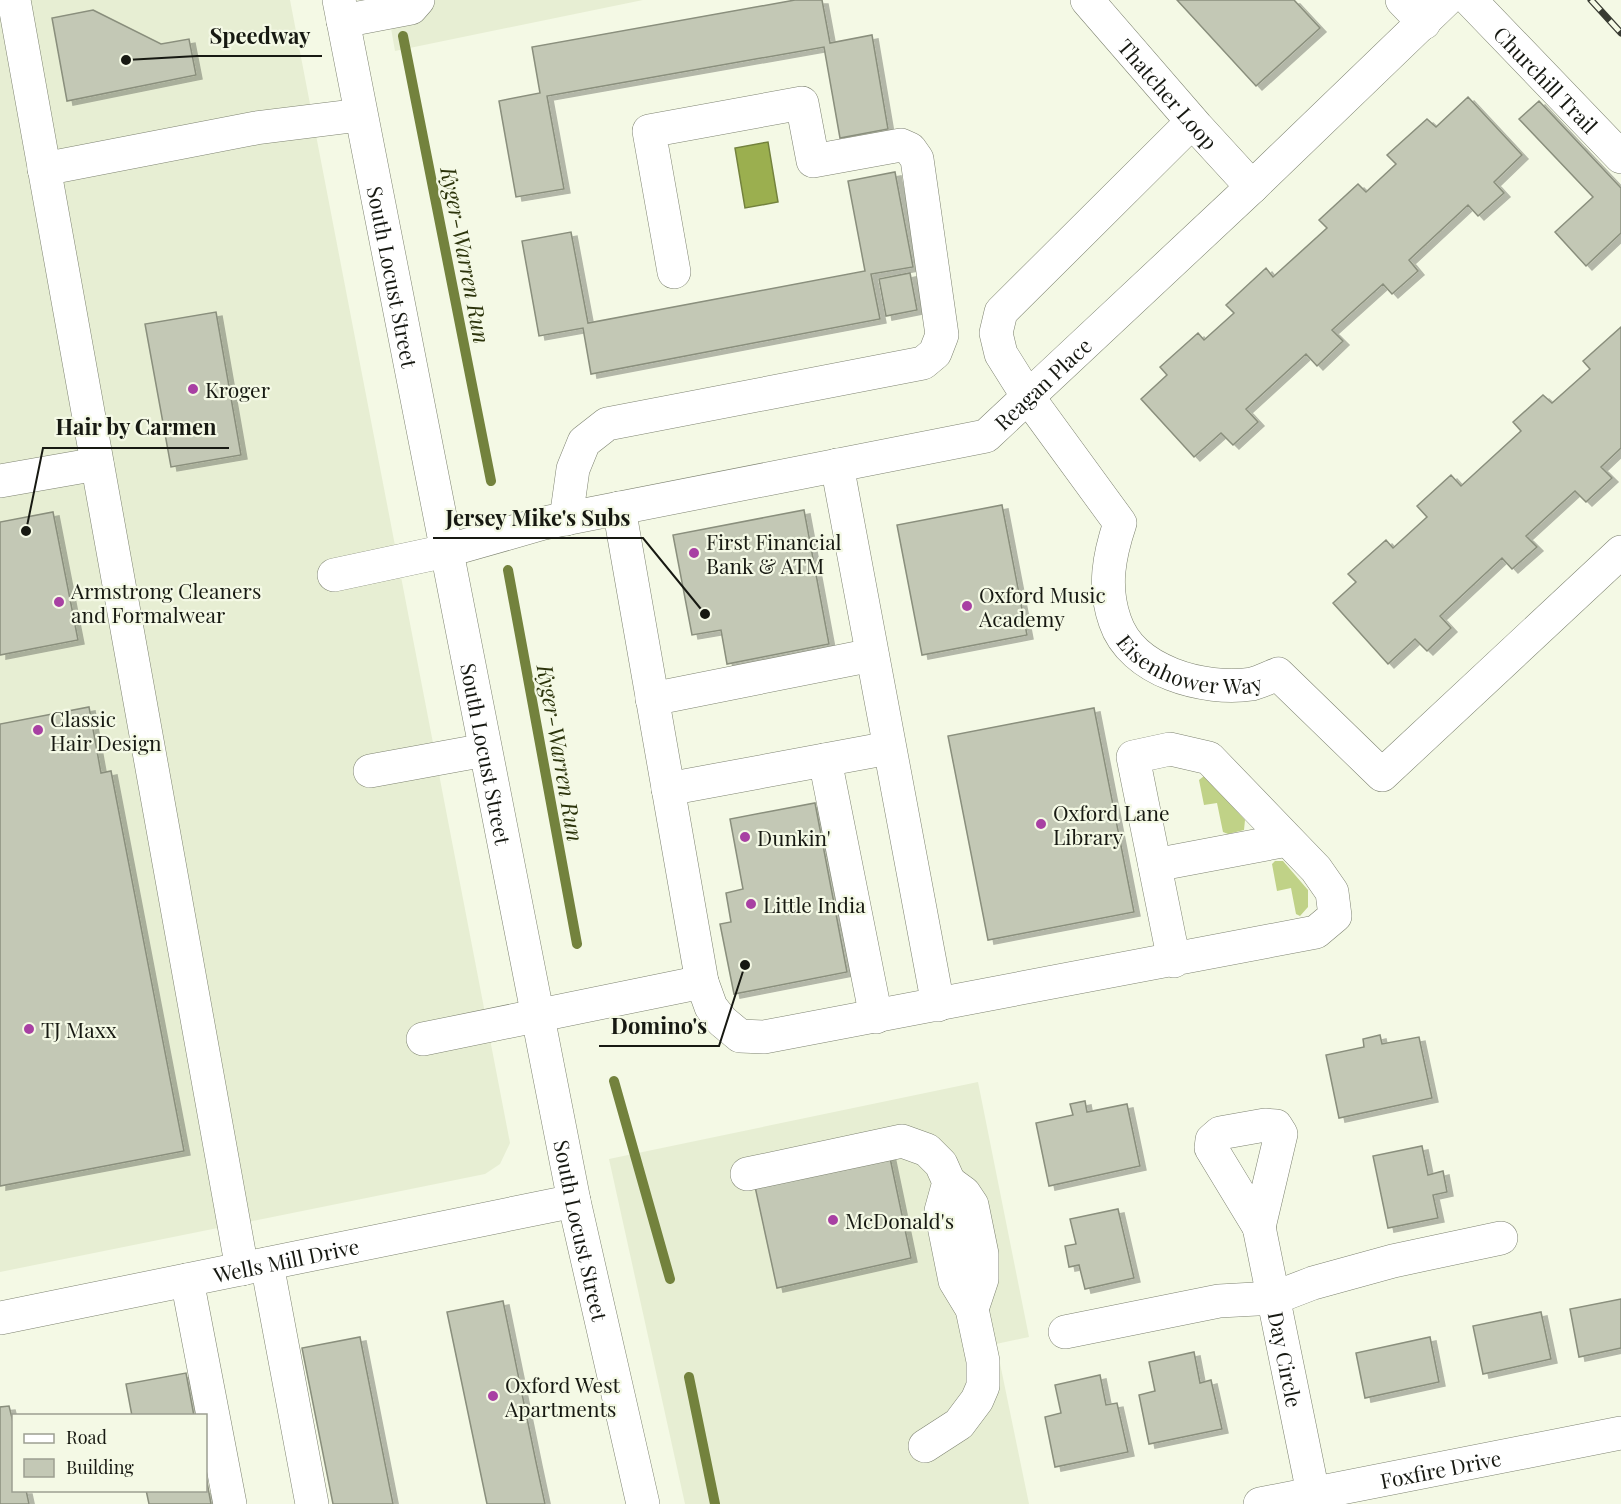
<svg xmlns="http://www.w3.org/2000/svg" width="1621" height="1504" viewBox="0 0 1621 1504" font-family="'Playfair Display',serif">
  <defs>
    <filter id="shadow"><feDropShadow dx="6" dy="4" stdDeviation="0" flood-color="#0004"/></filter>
  </defs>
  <rect width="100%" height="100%" fill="#f4f9e5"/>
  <path fill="#e7eed3" d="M 0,0 L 290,0 L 510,1143 L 500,1164 L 485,1174 L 0,1272 Z
    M 386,0 L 643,0 L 395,51 Z
    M 978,1082 L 1029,1337 L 996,1344 L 1029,1504 L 685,1504 L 609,1159 Z"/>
  <path fill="#c0d287" d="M 1204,776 L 1245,820 L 1244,830 L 1228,834 L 1223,832 L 1217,803 L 1204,805 L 1199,780 Z
    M 1275,861 L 1283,861 L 1308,890 L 1308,907 L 1300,916 L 1296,914 L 1291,888 L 1277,891 L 1272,864 Z"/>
  <path fill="#9baf4f" stroke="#73823d" stroke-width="1.5" d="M 768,142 L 778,202 L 745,208 L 735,148 Z"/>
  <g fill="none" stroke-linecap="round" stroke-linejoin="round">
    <path stroke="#73823d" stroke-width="10" d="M 403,36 L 491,481
      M 508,570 L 577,944
      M 614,1081 L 670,1279
      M 689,1377 L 715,1504"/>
  </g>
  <path fill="#c3c8b5" stroke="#8a8f7d" stroke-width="1.5" filter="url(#shadow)" d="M 795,0 L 822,0 L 830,43 L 872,35 L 888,129 L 840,138 L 824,47 L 592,88 L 547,96 L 564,189 L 516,197 L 499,101 L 540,93 L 532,47 Z
    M 1177,0 L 1294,0 L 1320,28 L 1256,86 Z
    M 93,10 L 161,44 L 189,39 L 196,75 L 67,101 L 52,18 Z
    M 1468,97 L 1522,155 L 1494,182 L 1504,193 L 1478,216 L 1468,205 L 1409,260 L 1418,271 L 1392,294 L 1383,284 L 1332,330 L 1343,341 L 1317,366 L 1306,354 L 1246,409 L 1258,422 L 1233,445 L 1221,433 L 1194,457 L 1141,399 L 1167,375 L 1160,367 L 1198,333 L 1204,340 L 1234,313 L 1226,305 L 1266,268 L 1273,277 L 1327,228 L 1319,220 L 1358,184 L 1366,192 L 1396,164 L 1387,155 L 1427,119 L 1436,127 Z
    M 1539,101 L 1621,188 L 1621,233 L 1586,266 L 1555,232 L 1593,197 L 1519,119 Z
    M 895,172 L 913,267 L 871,274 L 880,319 L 591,374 L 583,328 L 539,336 L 522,241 L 571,232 L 588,323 L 865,271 L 848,181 Z
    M 910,273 L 917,310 L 886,316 L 879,279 Z
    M 216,312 L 241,455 L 171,467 L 145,324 Z
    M 1621,327 L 1621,448 L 1601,467 L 1612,478 L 1586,502 L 1575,491 L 1526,536 L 1537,547 L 1512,569 L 1502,558 L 1440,616 L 1451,628 L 1427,651 L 1415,639 L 1388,664 L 1333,603 L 1356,582 L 1348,574 L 1386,540 L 1393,548 L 1427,517 L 1417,506 L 1451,475 L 1461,486 L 1521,431 L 1513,422 L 1543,395 L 1552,403 L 1590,369 L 1583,361 Z
    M 1002,505 L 1027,635 L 922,655 L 897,525 Z
    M 804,510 L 829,644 L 727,664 L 721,630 L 692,635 L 673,535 Z
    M 53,512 L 78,640 L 0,655 L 0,522 Z
    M 89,707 L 101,773 L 111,771 L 184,1151 L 0,1186 L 0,724 Z
    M 1094,708 L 1134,912 L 988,940 L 948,736 Z
    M 815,803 L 847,972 L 734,994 L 720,924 L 731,922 L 726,893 L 743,889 L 730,819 Z
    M 1380,1035 L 1382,1044 L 1419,1037 L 1432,1098 L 1339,1118 L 1326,1055 L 1364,1047 L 1363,1039 Z
    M 1085,1101 L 1087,1112 L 1127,1104 L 1140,1166 L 1049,1186 L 1036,1123 L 1073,1115 L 1070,1104 Z
    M 1422,1146 L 1428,1175 L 1443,1171 L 1447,1192 L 1433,1195 L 1438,1218 L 1388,1228 L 1373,1156 Z
    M 889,1153 L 911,1258 L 777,1288 L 754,1182 Z
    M 1118,1209 L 1134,1278 L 1085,1289 L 1079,1265 L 1069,1267 L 1065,1246 L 1076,1244 L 1070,1219 Z
    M 1621,1299 L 1621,1348 L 1579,1357 L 1570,1309 Z
    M 503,1301 L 536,1462 L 545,1504 L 487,1504 L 447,1312 Z
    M 1541,1312 L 1551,1359 L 1483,1374 L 1473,1326 Z
    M 360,1337 L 393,1504 L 333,1504 L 302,1348 Z
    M 1430,1337 L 1439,1382 L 1365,1398 L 1356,1353 Z
    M 1194,1352 L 1200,1383 L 1211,1380 L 1222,1429 L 1149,1444 L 1139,1395 L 1155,1391 L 1149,1362 Z
    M 186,1373 L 194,1416 L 132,1416 L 126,1384 Z
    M 1100,1375 L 1106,1405 L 1117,1403 L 1128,1452 L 1055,1467 L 1045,1417 L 1061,1413 L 1055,1385 Z
    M 9,1406 L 14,1426 L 14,1490 L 26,1490 L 29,1504 L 0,1504 L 0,1407 Z
    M 206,1476 L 211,1504 L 149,1504 L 146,1490 L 206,1490 Z"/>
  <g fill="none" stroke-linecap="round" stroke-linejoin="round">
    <g stroke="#7e8371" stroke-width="34">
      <g id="minor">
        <path d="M 14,0 L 242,1269"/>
        <path id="s1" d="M 339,0 L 574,1201 L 643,1504"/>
        <path id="s2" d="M 1087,0 L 1197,127 L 1252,187"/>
        <path d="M 1402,0 L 1424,23"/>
        <path id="s3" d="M 1470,0 L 1621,157"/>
        <path d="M 343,21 L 411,8 L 418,0"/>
        <path id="s4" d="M 1192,122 L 1001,312 L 996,333 L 1001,354 L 1028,397 L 1120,523 C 1109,556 1103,587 1115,621 C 1132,672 1204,691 1252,684 C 1260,682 1270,677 1278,674 L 1382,775 L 1621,552"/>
        <path d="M 44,169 L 256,128 L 360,115"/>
        <path d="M 837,465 L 938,1005"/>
        <path d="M 0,481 L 97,464"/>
        <path d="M 619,508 L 702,982"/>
        <path d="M 566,519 L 573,469 L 584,442 L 607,424 L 923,363 L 935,353 L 942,335 L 917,159 L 910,149 L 901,145 L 813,161 L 802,103 L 649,131 L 674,272"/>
        <path id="s5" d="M 334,575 L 446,551 L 544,523 L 986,436 L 1252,187 L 1446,0"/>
        <path d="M 652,699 L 872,655"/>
        <path d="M 825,760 L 876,1017"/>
        <path d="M 370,771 L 485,750"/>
        <path d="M 668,789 L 889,748"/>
        <path d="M 1155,865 L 1287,840"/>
        <path d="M 423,1039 L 702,982 L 711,1007 L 722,1021 L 740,1036 L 764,1037 L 1316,932 L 1335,916 L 1332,892 L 1316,869 L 1209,758 L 1170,749 L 1133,757 L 1174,961"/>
        <path d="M 1265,1125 L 1276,1126 L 1281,1134 L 1259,1227 L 1211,1148 L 1212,1140 L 1220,1133 Z"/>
        <path d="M 747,1174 L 902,1141 L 927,1150 L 941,1164 L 949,1182 L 941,1211 L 955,1281 L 972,1309 L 983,1361 L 983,1386 L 977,1400 L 959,1424 L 925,1446"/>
        <path d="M 949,1182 L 964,1193 L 972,1205 L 982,1254 L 982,1279 L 972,1309"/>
        <path id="s6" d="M 1259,1227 L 1313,1493"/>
        <path d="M 267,1264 L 312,1504"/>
        <path d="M 187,1280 L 230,1504"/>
        <path id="s7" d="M 0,1318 L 574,1201"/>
        <path d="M 1065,1332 L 1219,1301 L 1274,1298 L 1313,1283 L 1393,1261 L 1501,1238"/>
        <path id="s8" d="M 1260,1504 L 1621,1433"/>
      </g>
    </g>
    <use href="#minor" stroke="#fff" stroke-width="33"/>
    <g stroke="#393c33" stroke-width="7">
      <path id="rail" d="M 1591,0 L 1621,33"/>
    </g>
    <use href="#rail" stroke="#f4f9e5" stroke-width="4.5" stroke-dasharray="14" stroke-linecap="butt"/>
  </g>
  <g fill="#a840a3" stroke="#f4f9e5" stroke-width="2">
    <circle cx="193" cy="389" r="6"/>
    <circle cx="694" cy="553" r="6"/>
    <circle cx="59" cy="602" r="6"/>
    <circle cx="967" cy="606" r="6"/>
    <circle cx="38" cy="730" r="6"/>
    <circle cx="1041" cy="824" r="6"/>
    <circle cx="745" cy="837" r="6"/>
    <circle cx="751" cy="904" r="6"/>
    <circle cx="29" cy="1029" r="6"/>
    <circle cx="833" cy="1220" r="6"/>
    <circle cx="493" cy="1396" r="6"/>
  </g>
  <g text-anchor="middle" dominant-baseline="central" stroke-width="4.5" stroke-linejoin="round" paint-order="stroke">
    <g font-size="21" fill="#171912" stroke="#f4f9e5">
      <text stroke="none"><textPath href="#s3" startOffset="110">Churchill Trail</textPath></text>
      <text stroke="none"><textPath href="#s2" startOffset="124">Thatcher Loop</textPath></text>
      <text stroke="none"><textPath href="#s1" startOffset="282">South Locust Street</textPath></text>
      <text stroke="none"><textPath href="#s5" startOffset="744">Reagan Place</textPath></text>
      <text stroke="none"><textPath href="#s4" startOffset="714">Eisenhower Way</textPath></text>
      <text stroke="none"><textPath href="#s1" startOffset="768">South Locust Street</textPath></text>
      <text stroke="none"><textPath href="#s1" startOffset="1254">South Locust Street</textPath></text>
      <text stroke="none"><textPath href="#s7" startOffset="292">Wells Mill Drive</textPath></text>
      <text stroke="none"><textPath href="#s6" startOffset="135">Day Circle</textPath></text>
      <text stroke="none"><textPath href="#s8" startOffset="184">Foxfire Drive</textPath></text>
    </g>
    <g font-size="21" fill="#171912" stroke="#f4f9e5" text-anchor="start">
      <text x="205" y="389">Kroger</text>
      <text x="706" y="541">First Financial<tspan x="706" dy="24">Bank &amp; ATM</tspan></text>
      <text x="71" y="590">Armstrong Cleaners<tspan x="71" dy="24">and Formalwear</tspan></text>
      <text x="979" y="594">Oxford Music<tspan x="979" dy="24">Academy</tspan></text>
      <text x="50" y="718">Classic<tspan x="50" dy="24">Hair Design</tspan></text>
      <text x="1053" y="812">Oxford Lane<tspan x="1053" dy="24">Library</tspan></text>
      <text x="757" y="837">Dunkin'</text>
      <text x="763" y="904">Little India</text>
      <text x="41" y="1029">TJ Maxx</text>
      <text x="845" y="1220">McDonald's</text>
      <text x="505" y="1384">Oxford West<tspan x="505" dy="24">Apartments</tspan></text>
    </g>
    <g font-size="22" font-style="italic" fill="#2b330a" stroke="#f4f9e5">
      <text transform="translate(466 255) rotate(79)">Kyger-Warren Run</text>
      <text transform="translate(561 753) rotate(80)">Kyger-Warren Run</text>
    </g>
  </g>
  <path fill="none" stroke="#171912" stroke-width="2" d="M126 60L197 56H322M26 531L43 448H229M705 614L643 538H433M745 965L719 1046H599"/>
  <g fill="#171912" stroke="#f4f9e5" stroke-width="2">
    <circle cx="126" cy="60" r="6"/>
    <circle cx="26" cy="531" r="6"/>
    <circle cx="705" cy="614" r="6"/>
    <circle cx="745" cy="965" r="6"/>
  </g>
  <g font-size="22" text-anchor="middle" font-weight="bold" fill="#171912" stroke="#f4f9e5" stroke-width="4.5" stroke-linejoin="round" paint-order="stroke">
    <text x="260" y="44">Speedway</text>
    <text x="136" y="435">Hair by Carmen</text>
    <text x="538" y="526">Jersey Mike's Subs</text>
    <text x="659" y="1034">Domino's</text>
  </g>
  <rect x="12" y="1414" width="195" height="78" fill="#f4f9e5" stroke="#9c9f91" stroke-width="1.5"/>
  <rect x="24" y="1434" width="30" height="9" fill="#ffffff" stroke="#9c9f91" stroke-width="1.5"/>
  <text x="66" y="1444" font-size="18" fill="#171912">Road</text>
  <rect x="24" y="1459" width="30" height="18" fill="#c3c8b5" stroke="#9c9f91" stroke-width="1.5"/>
  <text x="66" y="1474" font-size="18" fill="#171912">Building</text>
</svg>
